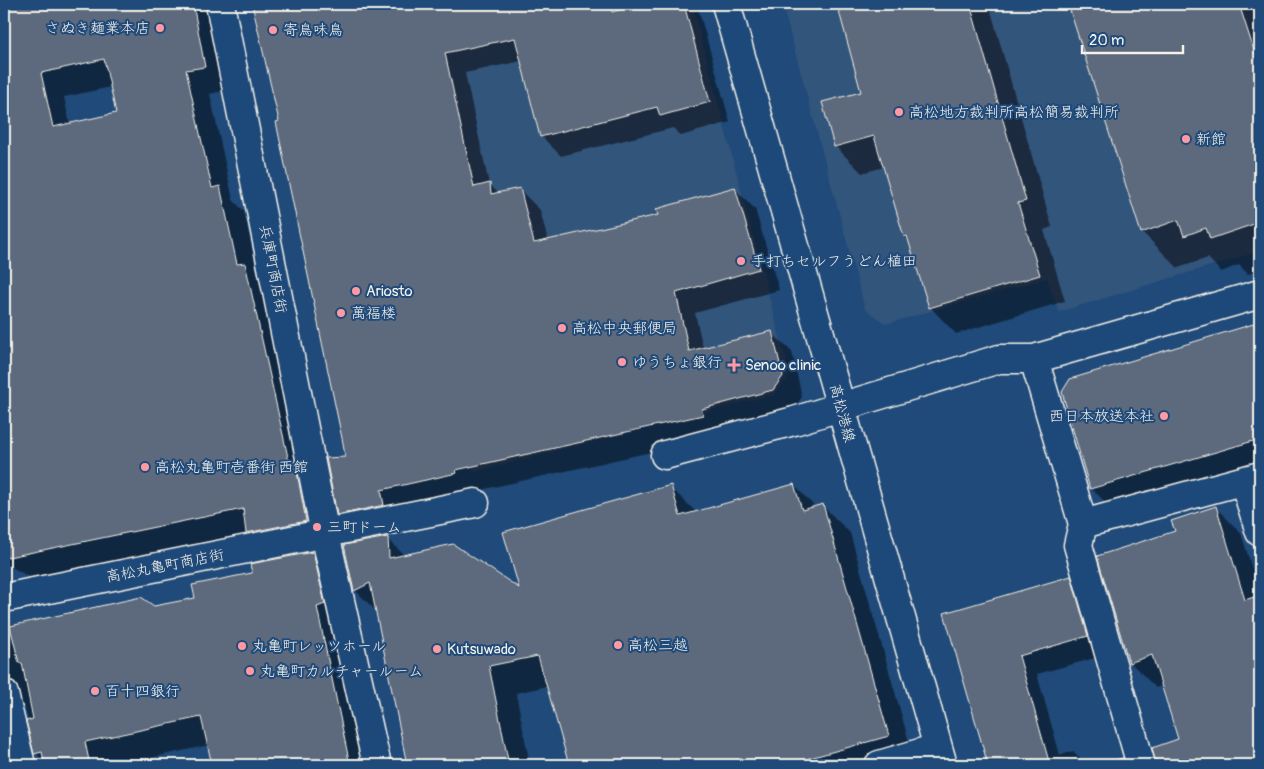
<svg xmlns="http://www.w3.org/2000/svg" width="1264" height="769" viewBox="0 0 1264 769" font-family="Pangolin,'Klee One',sans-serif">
  <rect width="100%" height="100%" fill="#1f4a7a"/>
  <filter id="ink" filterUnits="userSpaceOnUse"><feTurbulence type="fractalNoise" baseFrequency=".02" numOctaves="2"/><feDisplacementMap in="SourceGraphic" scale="10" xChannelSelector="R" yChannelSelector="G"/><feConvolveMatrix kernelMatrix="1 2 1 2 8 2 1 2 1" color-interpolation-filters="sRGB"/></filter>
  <g filter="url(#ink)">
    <path fill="#32547b" d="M 371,4 L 692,4 L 790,375 L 775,394 L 474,472 Z
      M 782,4 L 1260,4 L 1260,251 L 1059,312 L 1047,278 L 886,324 L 865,309 Z"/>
    <path fill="#0007" fill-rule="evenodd" d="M 4,4 L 210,4 L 228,90 L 210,94 L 233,200 L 244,211 L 258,278 L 268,288 L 330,545 L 35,580 L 4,563 ZM 111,87 L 117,114 L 70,124 L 64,97 Z
      M 254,4 L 415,4 L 417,13 L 462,4 L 697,4 L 730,122 L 681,136 L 673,128 L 561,156 L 541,136 L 522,61 L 465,73 L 489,184 L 499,194 L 519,189 L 540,210 L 548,241 L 659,216 L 734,188 L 755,209 L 779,290 L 695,313 L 703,348 L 771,332 L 792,352 L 802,397 L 793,410 L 723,436 L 476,491 L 359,535 L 338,514 L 347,458 L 280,122 Z
      M 838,4 L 989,4 L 1052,227 L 1044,230 L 1065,301 L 956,334 L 930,307 L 910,242 L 905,237 L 884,167 L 862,173 L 836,147 L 824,103 L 862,93 Z
      M 1069,4 L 1251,4 L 1260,13 L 1260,270 L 1248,274 L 1239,265 L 1221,272 L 1208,258 L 1178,268 L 1142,232 Z
      M 1260,324 L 1260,484 L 1126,523 L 1091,488 L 1071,380 Z
      M 794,485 L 816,508 L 823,506 L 850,533 L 915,763 L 909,765 L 571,765 L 548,686 L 516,693 L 530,765 L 409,765 L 378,613 L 355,590 L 387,538 L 405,556 L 521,591 L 670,487 L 697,513 Z
      M 1216,508 L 1241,533 L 1260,594 L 1260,765 L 1187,765 L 1162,685 L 1156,688 L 1130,662 L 1176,532 Z
      M 313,553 L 337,578 L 369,765 L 214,765 L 209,745 L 118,765 L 46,765 L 36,753 L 24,704 L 18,707 L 24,765 L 4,765 L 4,651 L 15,627 L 154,608 L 196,599 L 253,574 Z
      M 1070,578 L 1089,596 L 1106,655 L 1037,674 L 1060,755 L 1073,751 L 1087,765 L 989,765 L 946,614 Z"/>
    <path fill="#5d6b7d" stroke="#f4f1e8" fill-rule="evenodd" d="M 4,4 L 193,4 L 205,67 L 186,70 L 212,188 L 220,186 L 237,264 L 245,263 L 289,462 L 295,461 L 306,521 L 246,533 L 243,509 L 4,558 ZM 104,59 L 116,113 L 53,127 L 41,73 Z
      M 252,4 L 610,4 L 612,12 L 640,4 L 684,4 L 710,102 L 660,116 L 657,107 L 540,137 L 515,38 L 445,53 L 474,187 L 490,183 L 491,194 L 520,188 L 534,243 L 658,215 L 656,209 L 735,187 L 759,269 L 676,293 L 689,351 L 772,331 L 783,376 L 773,390 L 702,409 L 703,415 L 456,470 L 457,473 L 381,490 L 384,505 L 337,515 L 326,458 L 345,457 L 343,443 L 276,122 L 279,121 Z
      M 837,4 L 970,4 L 1026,201 L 1018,203 L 1040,275 L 929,308 L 907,236 L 904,237 L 874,136 L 834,147 L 822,102 L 861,92 Z
      M 1068,4 L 1239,4 L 1260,69 L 1260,222 L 1210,239 L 1206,228 L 1184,236 L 1178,220 L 1141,233 Z
      M 1260,322 L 1260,439 L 1090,489 L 1062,392 L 1070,379 Z
      M 794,484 L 802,510 L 823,504 L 889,736 L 785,765 L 569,765 L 538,656 L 489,666 L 509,765 L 407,765 L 370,583 L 354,591 L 344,545 L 388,537 L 389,558 L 453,544 L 519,588 L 503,532 L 671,485 L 680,516 Z
      M 1216,506 L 1245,600 L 1260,595 L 1260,765 L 1156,765 L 1152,748 L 1178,739 L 1152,655 L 1129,663 L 1097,556 L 1175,531 L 1171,521 Z
      M 313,552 L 325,604 L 317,607 L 350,765 L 212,765 L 201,717 L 85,742 L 90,765 L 45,765 L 42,752 L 34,754 L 26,721 L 33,719 L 22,663 L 19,663 L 10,626 L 141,597 L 154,606 L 195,598 L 192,585 L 252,573 L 250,564 Z
      M 1071,576 L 1088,636 L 1019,656 L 1050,765 L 988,765 L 944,613 Z
      M 1123,758 L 1125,765 L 1116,765 L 1115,760 Z"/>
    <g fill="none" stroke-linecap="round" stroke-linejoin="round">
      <g stroke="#f4f1e8" stroke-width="31">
        <path id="minor" d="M 220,4 L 325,534 L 377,765
          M 1034,359 L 1083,524 L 1260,476
          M 665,455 L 794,421 L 999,359 L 1034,359 L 1260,294
          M 1244,481 L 1260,532
          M 1083,524 L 1078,545 L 1141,765
          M 4,598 L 475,503
          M 4,694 L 21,765
          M 879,765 L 937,748"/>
      </g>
      <g stroke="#f4f1e8" stroke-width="31">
        <path id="major" d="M 726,4 L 943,765"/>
      </g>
      <use href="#minor" stroke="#1f4a7a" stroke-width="28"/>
      <use href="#major" stroke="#1f4a7a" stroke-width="28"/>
    </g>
  </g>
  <g fill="#ff9aa2" stroke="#1f4a7a" stroke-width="2">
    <circle cx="160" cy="28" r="5"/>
    <circle cx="273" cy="30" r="5"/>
    <circle cx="899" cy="112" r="5"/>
    <circle cx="1186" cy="139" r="5"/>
    <circle cx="741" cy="261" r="5"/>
    <circle cx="356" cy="291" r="5"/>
    <circle cx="341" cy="313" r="5"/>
    <circle cx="562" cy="328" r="5"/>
    <circle cx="622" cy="362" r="5"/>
    <path d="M731.5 357.5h5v5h5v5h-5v5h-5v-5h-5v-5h5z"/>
    <circle cx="1164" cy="416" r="5"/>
    <circle cx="145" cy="467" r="5"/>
    <circle cx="317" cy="527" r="5"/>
    <circle cx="618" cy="645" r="5"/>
    <circle cx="242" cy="646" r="5"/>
    <circle cx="437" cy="649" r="5"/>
    <circle cx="250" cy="671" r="5"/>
    <circle cx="95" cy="691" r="5"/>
  </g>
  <g text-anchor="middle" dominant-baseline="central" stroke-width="4" stroke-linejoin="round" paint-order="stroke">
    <g font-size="15" fill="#f4f1e8" stroke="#1f4a7a" text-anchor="start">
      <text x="150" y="28" text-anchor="end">さぬき麺業本店</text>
      <text x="283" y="30">寄鳥味鳥</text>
      <text x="909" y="112">高松地方裁判所高松簡易裁判所</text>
      <text x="1196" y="139">新館</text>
      <text x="751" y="261">手打ちセルフうどん植田</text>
      <text x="366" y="291">Ariosto</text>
      <text x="351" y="313">萬福楼</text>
      <text x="572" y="328">高松中央郵便局</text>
      <text x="632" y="362">ゆうちょ銀行</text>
      <text x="745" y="365">Senoo clinic</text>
      <text x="1154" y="416" text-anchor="end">西日本放送本社</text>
      <text x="155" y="467">高松丸亀町壱番街 西館</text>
      <text x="327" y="527">三町ドーム</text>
      <text x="628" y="645">高松三越</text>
      <text x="252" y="646">丸亀町レッツホール</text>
      <text x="447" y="649">Kutsuwado</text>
      <text x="260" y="671">丸亀町カルチャールーム</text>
      <text x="105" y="691">百十四銀行</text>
    </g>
    <g font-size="15" fill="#f4f1e8" stroke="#1f4a7a">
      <text transform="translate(273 269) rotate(79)">兵庫町商店街</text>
      <text transform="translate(842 413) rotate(75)">高松港線</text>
      <text transform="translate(165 566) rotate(-11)">高松丸亀町商店街</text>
    </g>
  </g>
  <rect width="1264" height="769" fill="none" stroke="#1f4a7a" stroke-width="20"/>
  <rect x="10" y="10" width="1244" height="749" fill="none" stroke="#f4f1e8" stroke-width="2" filter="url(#ink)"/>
  <path d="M1082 45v8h101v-8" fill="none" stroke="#f4f1e8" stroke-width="2.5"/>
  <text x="1089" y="45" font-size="15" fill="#f4f1e8" stroke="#1f4a7a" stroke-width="4" paint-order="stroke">20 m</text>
</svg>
